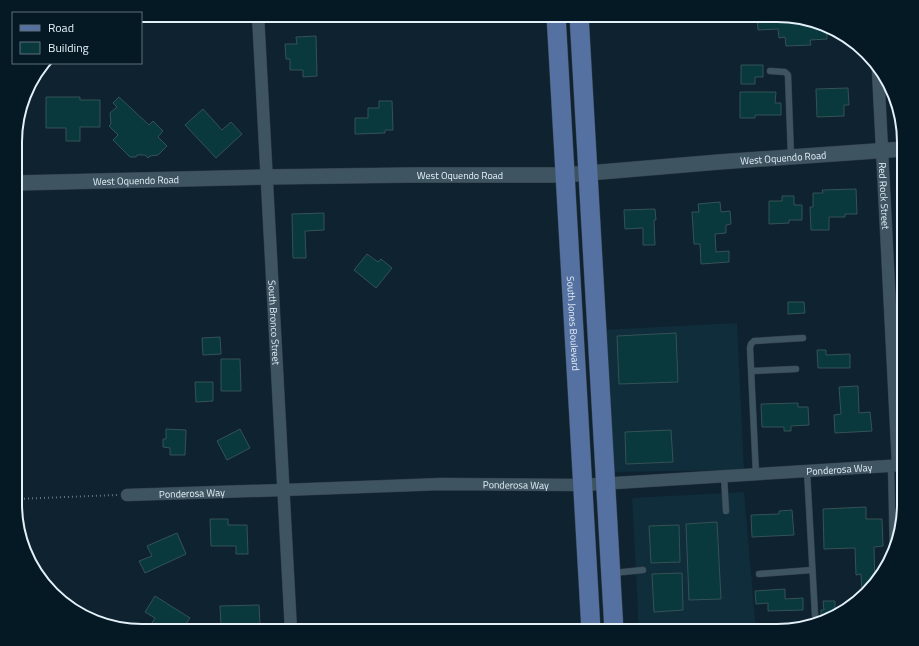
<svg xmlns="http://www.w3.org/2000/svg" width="919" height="646" viewBox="0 0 919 646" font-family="'Titillium Web',sans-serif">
  <rect width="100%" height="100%" fill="#0e232f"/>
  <path fill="#102d3c" d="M 737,323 L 744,470 L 611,472 L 601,330 Z
    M 744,492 L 756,631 L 639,631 L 632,498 Z"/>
  <path fill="#09383d" stroke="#355255" d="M 771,15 L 785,15 L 814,22 L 814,26 L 826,25 L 827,39 L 810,40 L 811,45 L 786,46 L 785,37 L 779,38 L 778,29 L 758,30 L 757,16 Z
    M 316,36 L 317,76 L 303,77 L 303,70 L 290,70 L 290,59 L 286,59 L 285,44 L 297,44 L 296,37 Z
    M 741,65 L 763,65 L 763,77 L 755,77 L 755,84 L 741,84 Z
    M 848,88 L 849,105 L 844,105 L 844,116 L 817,117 L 816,89 Z
    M 740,92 L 776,92 L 775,103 L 781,103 L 781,115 L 755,115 L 755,118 L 740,118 Z
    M 46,97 L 80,97 L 80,100 L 100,100 L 100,127 L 80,127 L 80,141 L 66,141 L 66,128 L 46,128 Z
    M 119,97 L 149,125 L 153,121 L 163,131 L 158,137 L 167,146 L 158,155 L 150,156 L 148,158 L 145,155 L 137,155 L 136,157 L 130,157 L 113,140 L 118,135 L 109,126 L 111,124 L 110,113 L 117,107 L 113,103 Z
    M 379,101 L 392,101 L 393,130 L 385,130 L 385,133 L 355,134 L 355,118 L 368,118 L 368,108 L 379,108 Z
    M 203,109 L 222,130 L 231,122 L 242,134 L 216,158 L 185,125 Z
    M 856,189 L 857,214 L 845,214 L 845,217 L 829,217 L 829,230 L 811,230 L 810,207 L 813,207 L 813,193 L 823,193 L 822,190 Z
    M 782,196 L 794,196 L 794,205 L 802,205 L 802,220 L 789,220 L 789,223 L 769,224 L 769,201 L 782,201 Z
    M 720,202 L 721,212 L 730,211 L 731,224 L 726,225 L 726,233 L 715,234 L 716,252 L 729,251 L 729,262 L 701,264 L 700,244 L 694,244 L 692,212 L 699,212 L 698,204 Z
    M 655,209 L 656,220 L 654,220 L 655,245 L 643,245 L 643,228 L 625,229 L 624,210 Z
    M 324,213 L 324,230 L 305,231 L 306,258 L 293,258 L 292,214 Z
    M 367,254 L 378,262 L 381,259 L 392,268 L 376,288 L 354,270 Z
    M 788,302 L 804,302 L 805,313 L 788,314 Z
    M 676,333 L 678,382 L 619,384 L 617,336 Z
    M 220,337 L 221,354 L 203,355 L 202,338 Z
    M 817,350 L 826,350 L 826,355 L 850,354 L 850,368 L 818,368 Z
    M 221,359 L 240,359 L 241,391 L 221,391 Z
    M 195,382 L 213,382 L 213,401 L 196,402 Z
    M 858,386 L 859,413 L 870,412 L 872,431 L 835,433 L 834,415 L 841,414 L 839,387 Z
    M 798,403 L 798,407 L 808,407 L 809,425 L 791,426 L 791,431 L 784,431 L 784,427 L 762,427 L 761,404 Z
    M 166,429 L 186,430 L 185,455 L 170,455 L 170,448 L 163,447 L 163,439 L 166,439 Z
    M 240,429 L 250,448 L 227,460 L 217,441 Z
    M 671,430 L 673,462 L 626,464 L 625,432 Z
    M 866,507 L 866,519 L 882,519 L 883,546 L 874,547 L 875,583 L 865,592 L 862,592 L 861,574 L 856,575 L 855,548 L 824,549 L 823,509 Z
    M 792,510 L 794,535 L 752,537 L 751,515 L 779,514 L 779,511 Z
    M 210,519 L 228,519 L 228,525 L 247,525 L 248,554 L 236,554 L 236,546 L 211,546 Z
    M 717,522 L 721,599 L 689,600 L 686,524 Z
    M 679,525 L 680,562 L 651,563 L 649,526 Z
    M 177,533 L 186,554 L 145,573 L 139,561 L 152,556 L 147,546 Z
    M 682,573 L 683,610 L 654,612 L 652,574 Z
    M 785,589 L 785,599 L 803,598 L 803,610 L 768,611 L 768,603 L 756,604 L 755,591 Z
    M 155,596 L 190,618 L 181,631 L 175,631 L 168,626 L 164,631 L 152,623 L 155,618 L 145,612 Z
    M 823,601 L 835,601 L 835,609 L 838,609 L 838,614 L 833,618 L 821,621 L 821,610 L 824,610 Z
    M 259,605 L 260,624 L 249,624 L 249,629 L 236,629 L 236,625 L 221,625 L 220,606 Z"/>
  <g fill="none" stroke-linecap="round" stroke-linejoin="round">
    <g stroke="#323e48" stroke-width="7">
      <path id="service" d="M 770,71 L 785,72 L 788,75 L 791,157
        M 751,371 L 796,369
        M 891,466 L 893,555
        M 807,471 L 815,615
        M 756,474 L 750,348 L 751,344 L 754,341 L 803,338
        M 724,476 L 726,511
        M 613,573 L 643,570
        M 759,574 L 812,570"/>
    </g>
    <g stroke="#323e48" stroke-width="13">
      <g id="minor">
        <path id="s1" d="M 258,15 L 291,631"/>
        <path id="s2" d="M 878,71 L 898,465"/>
        <path id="s3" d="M 127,495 L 283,490 L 442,484 L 583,485 L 904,465"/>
      </g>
    </g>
    <g stroke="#323e48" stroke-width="16">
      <g id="tertiary">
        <path id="s4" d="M 16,183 L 266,177 L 411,175 L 565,175 L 719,162 L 904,149"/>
      </g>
    </g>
    <g stroke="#323e48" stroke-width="20">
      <g id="primary">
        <path id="s5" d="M 556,15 L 591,631"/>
        <path d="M 579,15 L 614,631"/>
      </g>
    </g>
    <path stroke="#637580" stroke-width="2" stroke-dasharray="1 3" stroke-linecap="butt" d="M 16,499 L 117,495"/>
    <use href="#service" stroke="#3e5461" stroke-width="6"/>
    <use href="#minor" stroke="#3e5461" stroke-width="12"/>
    <use href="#tertiary" stroke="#3e5461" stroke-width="15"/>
    <use href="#primary" stroke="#5571a1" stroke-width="19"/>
  </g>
  <g text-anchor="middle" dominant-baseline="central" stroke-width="4" stroke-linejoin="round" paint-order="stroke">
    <g font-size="10" fill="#e4f1f9" stroke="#051925">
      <text stroke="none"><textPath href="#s4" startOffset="768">West Oquendo Road</textPath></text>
      <text stroke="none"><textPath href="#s4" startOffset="444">West Oquendo Road</textPath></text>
      <text stroke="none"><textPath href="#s4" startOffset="120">West Oquendo Road</textPath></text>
      <text stroke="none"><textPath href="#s2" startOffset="125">Red Rock Street</textPath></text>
      <text stroke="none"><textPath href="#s1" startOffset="308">South Bronco Street</textPath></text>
      <text stroke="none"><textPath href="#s5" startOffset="309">South Jones Boulevard</textPath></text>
      <text stroke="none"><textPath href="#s3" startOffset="713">Ponderosa Way</textPath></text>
      <text stroke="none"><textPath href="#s3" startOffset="389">Ponderosa Way</textPath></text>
      <text stroke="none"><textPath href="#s3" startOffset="65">Ponderosa Way</textPath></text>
    </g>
  </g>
  <path d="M0 0H919V646H0ZM142 22H777A120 120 0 0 1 897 142V504A120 120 0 0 1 777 624H142A120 120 0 0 1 22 504V142A120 120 0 0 1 142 22Z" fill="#051925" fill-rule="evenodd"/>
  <path fill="none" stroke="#e4f1f9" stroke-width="2" d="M142 22H777A120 120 0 0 1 897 142V504A120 120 0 0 1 777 624H142A120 120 0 0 1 22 504V142A120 120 0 0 1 142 22Z"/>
  <rect x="12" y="12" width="130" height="52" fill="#051925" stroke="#5e6f7a"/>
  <rect x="20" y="25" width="20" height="6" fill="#5571a1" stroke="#5e6f7a"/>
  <text x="48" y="32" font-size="12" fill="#e4f1f9">Road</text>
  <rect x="20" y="42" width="20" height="12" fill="#09383d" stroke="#5e6f7a"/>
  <text x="48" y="52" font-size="12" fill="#e4f1f9">Building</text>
</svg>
